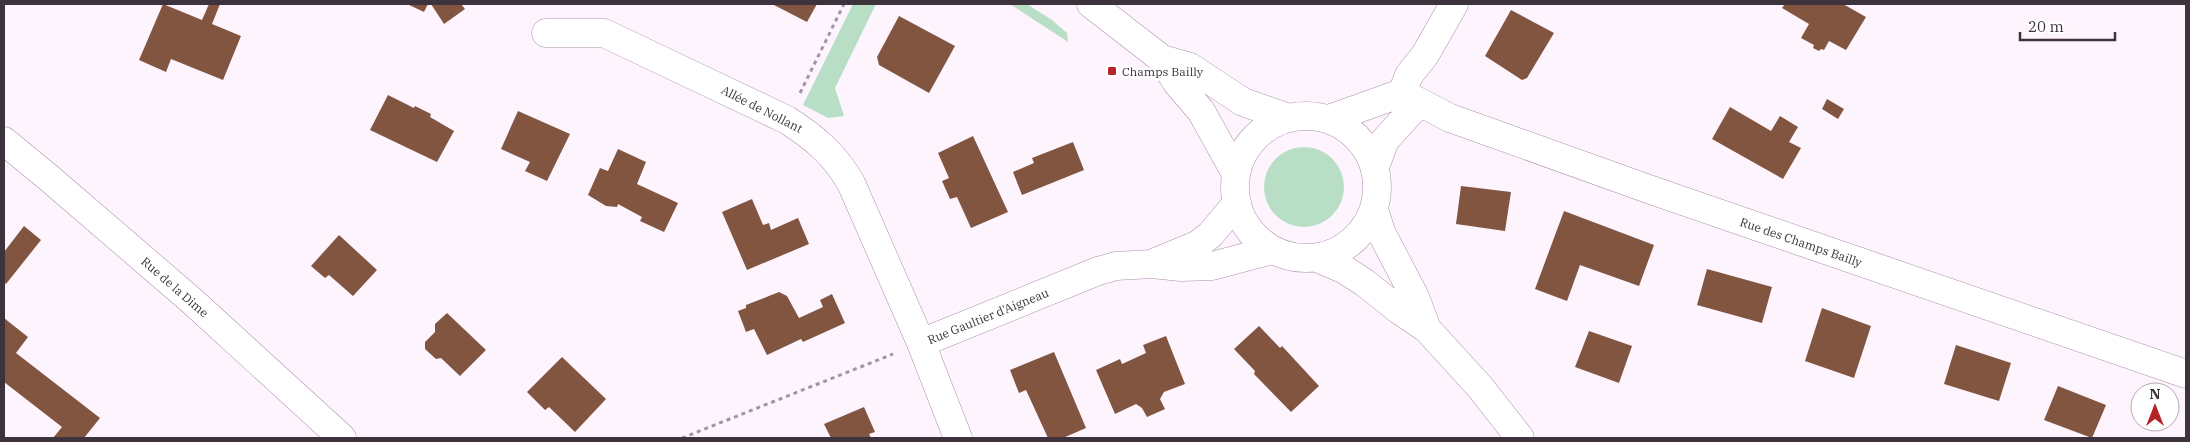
<svg xmlns="http://www.w3.org/2000/svg" width="2190" height="442" viewBox="0 0 2190 442" font-family="'IBM Plex Serif',serif">
  <rect width="100%" height="100%" fill="#fef4fe"/>
  <path fill="#b8dfc6" d="M 853,4 L 876,4 L 835,88 L 844,116 L 828,118 L 803,105 Z
    M 1010,4 L 1027,4 L 1052,20 L 1067,33 L 1068,42 Z
    M1264 187a40 40 0 1 1 80 0a40 40 0 1 1-80 0Z"/>
  <path fill="#825541" d="M 163,4 L 202,20 L 209,4 L 220,4 L 212,24 L 241,36 L 223,80 L 171,59 L 166,72 L 139,60 Z
    M 407,4 L 428,4 L 424,12 Z
    M 431,4 L 461,4 L 465,9 L 444,24 Z
    M 772,4 L 817,4 L 807,22 Z
    M 1785,4 L 1843,4 L 1866,17 L 1846,50 L 1829,41 L 1824,50 L 1821,49 L 1819,51 L 1813,48 L 1814,45 L 1801,38 L 1809,24 L 1782,8 Z
    M 1511,10 L 1554,33 L 1527,78 L 1522,80 L 1485,56 Z
    M 899,16 L 955,46 L 929,93 L 879,65 L 877,57 Z
    M 388,95 L 414,108 L 415,106 L 431,114 L 430,117 L 454,131 L 437,162 L 370,130 Z
    M 1827,99 L 1844,109 L 1838,119 L 1822,109 Z
    M 1730,107 L 1771,131 L 1780,116 L 1798,127 L 1789,142 L 1801,148 L 1783,179 L 1712,139 Z
    M 518,111 L 570,134 L 547,181 L 525,171 L 530,162 L 501,149 Z
    M 973,136 L 1008,212 L 971,228 L 957,197 L 950,199 L 942,181 L 949,178 L 938,153 Z
    M 1073,142 L 1084,170 L 1022,195 L 1013,172 L 1034,163 L 1032,158 Z
    M 618,149 L 646,162 L 637,184 L 678,203 L 664,232 L 640,221 L 642,217 L 618,204 L 617,207 L 606,206 L 588,195 L 600,168 L 608,171 Z
    M 1461,186 L 1511,192 L 1505,231 L 1456,224 Z
    M 752,199 L 763,225 L 769,223 L 771,230 L 798,218 L 809,244 L 747,270 L 722,212 Z
    M 1564,211 L 1654,245 L 1639,286 L 1580,265 L 1567,301 L 1535,289 Z
    M 24,226 L 41,240 L 6,284 L 4,282 L 4,252 Z
    M 339,235 L 377,270 L 353,296 L 329,275 L 325,278 L 311,266 Z
    M 1707,269 L 1772,287 L 1762,323 L 1697,305 Z
    M 779,292 L 787,296 L 799,318 L 823,307 L 820,300 L 832,294 L 845,323 L 803,342 L 801,339 L 767,355 L 754,329 L 746,332 L 738,311 L 746,308 L 746,305 Z
    M 1822,308 L 1871,326 L 1854,378 L 1805,361 Z
    M 447,313 L 486,350 L 460,376 L 441,358 L 436,359 L 425,349 L 425,342 L 435,332 L 435,324 Z
    M 4,318 L 28,337 L 16,353 L 100,418 L 84,438 L 53,438 L 62,427 L 4,382 Z
    M 1259,326 L 1280,348 L 1282,346 L 1319,386 L 1291,412 L 1254,374 L 1255,371 L 1234,349 Z
    M 1589,331 L 1632,346 L 1619,383 L 1575,367 Z
    M 1166,336 L 1185,384 L 1164,392 L 1160,399 L 1165,409 L 1147,417 L 1142,408 L 1136,404 L 1115,414 L 1096,370 L 1120,359 L 1122,364 L 1146,353 L 1143,345 Z
    M 1956,345 L 2011,363 L 1999,401 L 1944,384 Z
    M 1054,352 L 1086,428 L 1063,438 L 1048,438 L 1026,390 L 1019,393 L 1010,370 Z
    M 562,357 L 606,399 L 575,432 L 549,407 L 545,410 L 527,392 Z
    M 2058,386 L 2106,405 L 2092,438 L 2044,420 Z
    M 864,407 L 875,432 L 869,434 L 871,438 L 831,438 L 824,424 Z"/>
  <g fill="none" stroke-linecap="round" stroke-linejoin="round">
    <g stroke="#a991aa" stroke-width="29">
      <path id="minor" d="M 546,33 L 604,33 L 787,120 C 814,137 835,155 851,183 L 921,343 L 958,438
        M 1402,93 L 1409,75 L 1425,55 L 1454,4
        M 1329,119 L 1402,93 L 1450,118 L 1654,191 L 2186,374
        M 4,141 L 49,178 L 192,301 L 342,438
        M 1375,167 L 1385,140 L 1419,103
        M 1156,262 L 1197,245 L 1210,235 L 1237,203
        M 921,343 L 1098,271 L 1116,266 L 1152,264 L 1181,267 L 1212,266 L 1272,250"/>
    </g>
    <g stroke="#a991aa" stroke-width="29">
      <path id="secondary" d="M 1091,4 L 1162,59 L 1190,67 L 1243,102 L 1289,118
        M 1162,59 L 1177,83 L 1201,111 L 1236,174
        M1235 187a71 71 0 1 1 142 0a71 71 0 1 1-142 0Z
        M 1374,209 L 1381,232 L 1415,297 L 1427,329
        M 1317,258 L 1345,270 L 1365,283 L 1399,310 L 1427,329 L 1480,387 L 1520,438"/>
    </g>
    <path stroke="#a096a0" stroke-width="3" stroke-dasharray="4 4" stroke-linecap="butt" d="M 800,93 L 844,4
      M 682,438 L 893,354"/>
    <use href="#minor" stroke="#fff" stroke-width="28"/>
    <use href="#secondary" stroke="#fff" stroke-width="28"/>
  </g>
  <rect fill="#b42328" stroke="#fff" stroke-width="2" x="1107" y="66" width="10" height="10" rx="2.5"/>
  <g text-anchor="middle" dominant-baseline="central" stroke-width="5" stroke-linejoin="round" paint-order="stroke">
    <g font-size="12" fill="#3c333d" stroke="#fff" text-anchor="start">
      <text x="1122" y="71">Champs Bailly</text>
    </g>
    <g font-size="12" fill="#3c333d" stroke="#fff">
      <text transform="translate(762 109) rotate(27)">Allée de Nollant</text>
      <text transform="translate(1801 242) rotate(19)">Rue des Champs Bailly</text>
      <text transform="translate(175 287) rotate(41)">Rue de la Dime</text>
      <text transform="translate(988 316) rotate(-22)">Rue Gaultier d'Aigneau</text>
    </g>
  </g>
  <rect width="2190" height="442" fill="none" stroke="#3c333d" stroke-width="10"/>
  <g transform="translate(2155 407)"><circle r="24" fill="#ffffff" stroke="#b1adb1"/>
  <path d="M0-4L9 19L0 12L-9 19Z" fill="#b42328"/>
  <text y="-8" font-size="14" font-weight="bold" text-anchor="middle" fill="#3c333d">N</text>
  </g>
  <path d="M2020 32v8h95v-8" fill="none" stroke="#3c333d" stroke-width="2.5"/>
  <text x="2028" y="32" font-size="15" fill="#3c333d" stroke="#ffffff" stroke-width="4" paint-order="stroke">20 m</text>
</svg>
